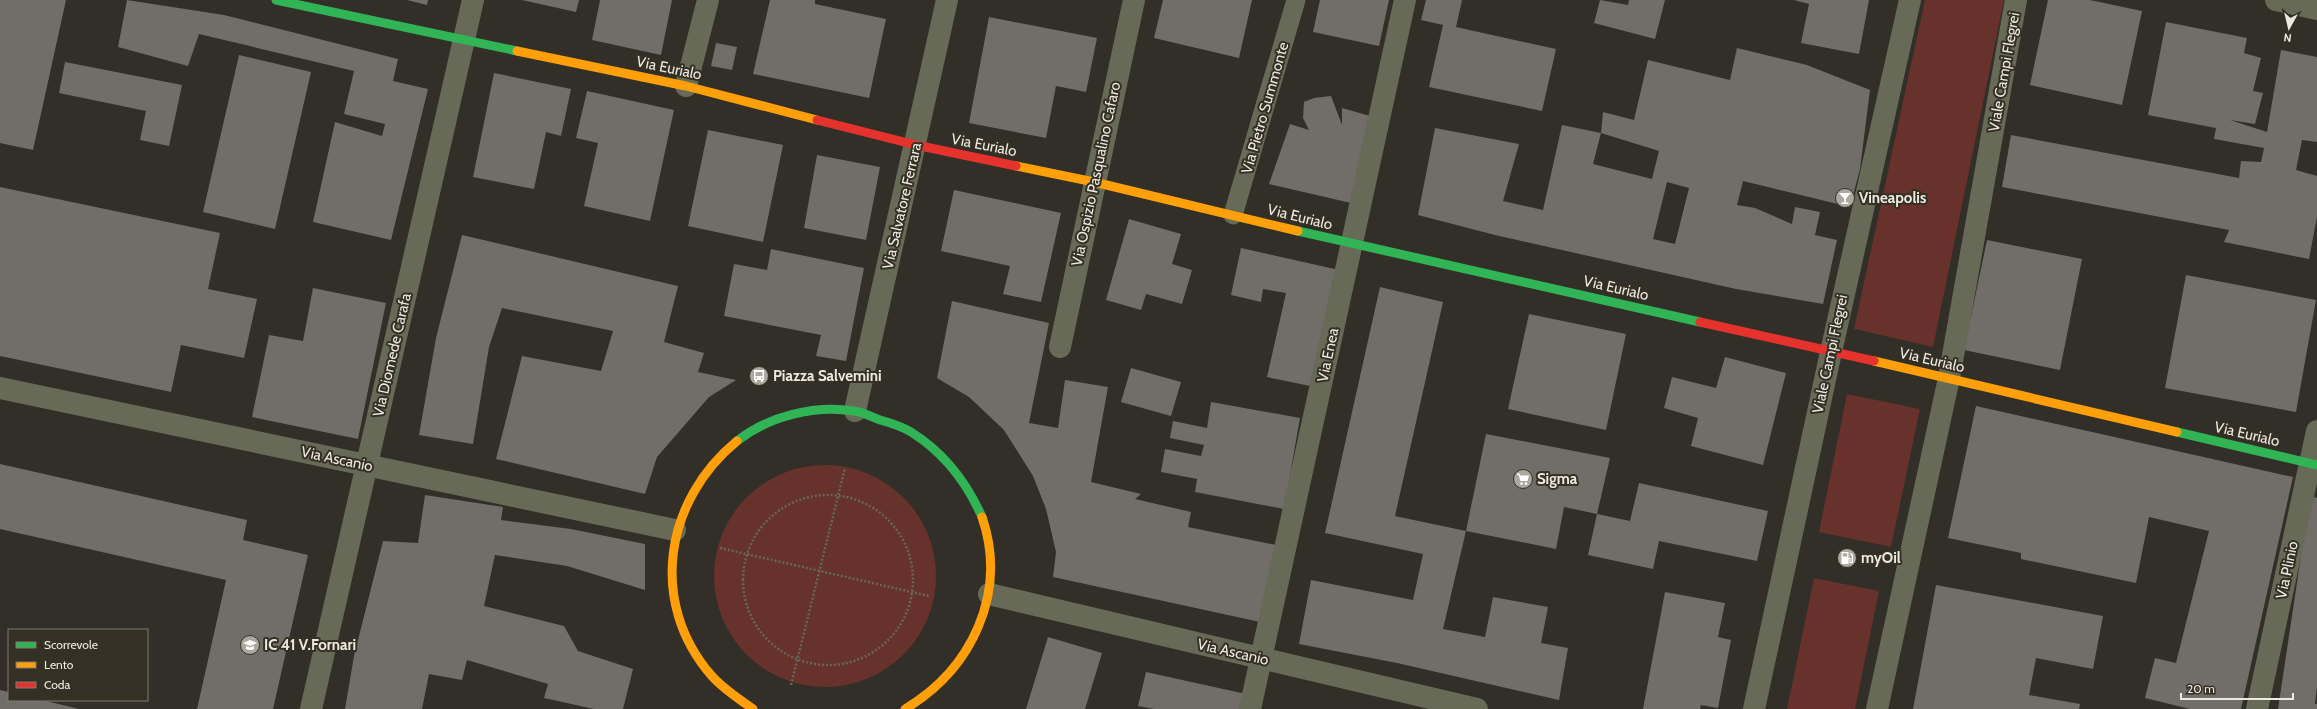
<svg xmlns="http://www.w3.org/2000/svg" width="2317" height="709" viewBox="0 0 2317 709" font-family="Cabin,sans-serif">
  <rect width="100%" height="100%" fill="#312f28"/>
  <path fill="#67312c" d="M 1925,0 L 2004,0 L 1933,347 L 1854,329 Z
    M 1847,394 L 1920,409 L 1891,547 L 1819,532 Z
    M714 576a111 111 0 1 1 222 0a111 111 0 1 1-222 0Z
    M 1814,578 L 1879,591 L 1855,709 L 1787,709 Z"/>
  <path fill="#716d68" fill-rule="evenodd" d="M 0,0 L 66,0 L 33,150 L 0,143 Z
    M 127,0 L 224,15 L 398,59 L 393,81 L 428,89 L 391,240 L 313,222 L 335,122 L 382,136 L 385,124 L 344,114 L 354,71 L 199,34 L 188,66 L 118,47 Z
    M 407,0 L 428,0 L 427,5 Z
    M 522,0 L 579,0 L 576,12 Z
    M 600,0 L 672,0 L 661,55 L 592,40 Z
    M 770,0 L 815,0 L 815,4 L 886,19 L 869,98 L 753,74 Z
    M 1163,0 L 1252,0 L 1239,58 L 1154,38 Z
    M 1320,0 L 1389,0 L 1379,46 L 1313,32 Z
    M 1426,0 L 1462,0 L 1456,27 L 1556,49 L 1542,111 L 1429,87 L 1443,25 L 1421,20 Z
    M 1600,0 L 1628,5 L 1629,0 L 1665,0 L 1655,39 L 1594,23 Z
    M 1869,0 L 1859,54 L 1801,43 L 1809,4 L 1794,0 Z
    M 2048,0 L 2090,0 L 2142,11 L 2122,105 L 2030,85 Z
    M 989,17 L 1097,38 L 1086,92 L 1056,86 L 1046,138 L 969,123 Z
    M 2166,22 L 2247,38 L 2244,53 L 2261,58 L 2253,91 L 2263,93 L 2255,124 L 2230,120 L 2267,132 L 2281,50 L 2317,57 L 2317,142 L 2302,140 L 2296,170 L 2317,176 L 2317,217 L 2309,259 L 2224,242 L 2229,230 L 2002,187 L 2011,135 L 2239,178 L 2241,161 L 2261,162 L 2264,148 L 2214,139 L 2216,128 L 2148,115 Z
    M 716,43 L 737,47 L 732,70 L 711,66 Z
    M 1737,48 L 1807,65 L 1870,90 L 1860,169 L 1850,207 L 1743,181 L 1737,205 L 1755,208 L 1792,224 L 1795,207 L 1820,212 L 1815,235 L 1837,240 L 1823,304 L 1736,289 L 1495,235 L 1418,215 L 1435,128 L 1519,144 L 1503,201 L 1543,210 L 1562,125 L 1601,133 L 1593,164 L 1652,179 L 1659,151 L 1601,133 L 1603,112 L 1634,120 L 1648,60 L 1730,80 ZM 1667,182 L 1689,188 L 1675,244 L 1653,239 Z
    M 239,55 L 311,72 L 275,229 L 203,212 Z
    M 65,62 L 182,85 L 169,146 L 140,140 L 146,111 L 59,93 Z
    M 494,73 L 571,89 L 561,136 L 546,132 L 534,189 L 473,177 Z
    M 587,91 L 674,110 L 650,221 L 584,206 L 598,143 L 576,138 Z
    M 1331,96 L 1342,125 L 1342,108 L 1370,116 L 1351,203 L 1269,184 L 1290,124 L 1309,130 L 1303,118 L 1304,102 L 1314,98 Z
    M 708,130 L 783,145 L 763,242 L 688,226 Z
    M 817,155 L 880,167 L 866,240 L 804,228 Z
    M 0,187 L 220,233 L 208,289 L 257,299 L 244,358 L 181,345 L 171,392 L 0,356 Z
    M 954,190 L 1061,213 L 1041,302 L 1003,294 L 1010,266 L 941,251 Z
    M 1129,219 L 1181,234 L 1172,264 L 1192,270 L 1182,304 L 1146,294 L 1141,310 L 1106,300 Z
    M 462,235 L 678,286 L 664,342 L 704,353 L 698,372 L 736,380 L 709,397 L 657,457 L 645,494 L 496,459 L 522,356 L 601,371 L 613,331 L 502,308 L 489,347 L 473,444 L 419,435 L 436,338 Z
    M 1987,240 L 2082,259 L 2060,370 L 1964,350 Z
    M 1241,248 L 1339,270 L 1315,387 L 1267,377 L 1286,293 L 1263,289 L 1261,302 L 1231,295 Z
    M 771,249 L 864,268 L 846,361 L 816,356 L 821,335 L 724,316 L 734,264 L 767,270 Z
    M 2186,275 L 2316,300 L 2296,412 L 2165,388 Z
    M 1380,287 L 1443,302 L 1395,516 L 1466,531 L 1443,629 L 1485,637 L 1493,597 L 1548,607 L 1541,643 L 1568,648 L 1559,700 L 1397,663 L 1299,644 L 1311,580 L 1413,600 L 1423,554 L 1325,533 Z
    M 313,288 L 386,303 L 358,439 L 252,417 L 269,335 L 303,341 Z
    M 952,301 L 1049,323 L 1029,423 L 1058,428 L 1065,380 L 1108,387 L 1091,482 L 1141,494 L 1135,499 L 1191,512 L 1188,527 L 1276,545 L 1260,622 L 1053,577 L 1056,552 L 1046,509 L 1033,476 L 1004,430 L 969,397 L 937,378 Z
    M 1529,314 L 1626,334 L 1606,430 L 1508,409 Z
    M 1725,357 L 1786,373 L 1763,465 L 1691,446 L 1698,418 L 1664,408 L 1672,377 L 1716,388 Z
    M 1131,368 L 1181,382 L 1171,416 L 1121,402 Z
    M 1211,402 L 1300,418 L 1284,509 L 1195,492 L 1197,479 L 1161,472 L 1165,449 L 1201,456 L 1204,445 L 1170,438 L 1173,421 L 1207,428 Z
    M 1976,406 L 2293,477 L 2241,709 L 2190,709 L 2145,698 L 2155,658 L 2176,663 L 2209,531 L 2149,517 L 2136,583 L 2021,559 L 2021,553 L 1948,538 Z
    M 1486,434 L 1610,458 L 1597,514 L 1564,507 L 1556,549 L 1466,531 Z
    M 0,464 L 247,520 L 243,540 L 308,555 L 273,709 L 197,709 L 226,580 L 0,529 Z
    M 1639,483 L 1768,511 L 1757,561 L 1659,541 L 1653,569 L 1588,555 L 1597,514 L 1630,521 Z
    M 425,495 L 503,507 L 501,520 L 571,529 L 645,544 L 645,590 L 567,566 L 495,555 L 484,606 L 564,626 L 578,651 L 633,669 L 623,709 L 594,709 L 544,698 L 548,684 L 467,660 L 462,680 L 429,674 L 422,709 L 345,709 L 354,656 L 383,541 L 418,543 Z
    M 2310,496 L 2317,498 L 2317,687 L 2315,704 L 2317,704 L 2317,709 L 2278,709 Z
    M 1936,585 L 2103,616 L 2093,669 L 2036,658 L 2029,695 L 2080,704 L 2079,709 L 1913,709 Z
    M 1665,592 L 1725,603 L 1718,637 L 1731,640 L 1718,708 L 1701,705 L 1700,709 L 1643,709 Z
    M 1048,637 L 1102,653 L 1085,709 L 1026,709 Z
    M 1146,672 L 1246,694 L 1242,709 L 1154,709 L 1138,706 Z
    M 0,690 L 9,692 L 9,700 L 42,700 L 79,709 L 0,709 Z"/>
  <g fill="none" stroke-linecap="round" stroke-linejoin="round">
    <path stroke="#676759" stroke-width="2.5" stroke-dasharray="2 2" stroke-linecap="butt" d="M743 580a85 85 0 1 1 170 0a85 85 0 1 1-170 0Z
      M 720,548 L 929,596
      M 791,685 L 845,468"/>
    <path stroke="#676a56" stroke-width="19" d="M 1233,215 L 1296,0"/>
    <path stroke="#676a56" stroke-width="22" d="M 2276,0 L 2317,9
      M 686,86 L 708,0
      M 1060,347 L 1134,0
      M 0,388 L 675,530
      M 855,411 L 947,0
      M 989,594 L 1477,709
      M 311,709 L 473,0
      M 1250,709 L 1405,0
      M 1754,709 L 1831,352 L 1910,0
      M 1877,709 L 1949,378 L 2016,0
      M 2257,709 L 2317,431"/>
    <path stroke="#30b455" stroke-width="9" d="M 276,0 L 517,51
      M 1298,231 L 1700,322
      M 2177,432 L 2317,465
      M 737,441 C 769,416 814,405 854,411 C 863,412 872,417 880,420 C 891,423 901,426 911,432 C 943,452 967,483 982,517"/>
    <path stroke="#ff9f0a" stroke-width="9" d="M 517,51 L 686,86 L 817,120
      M 1016,166 L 1094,182 L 1298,231
      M 1874,361 L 2177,432
      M 737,441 C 665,500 648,602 711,675 C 723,689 738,698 753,709
      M 905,709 C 972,669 1008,593 982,517"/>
    <path stroke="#e5322d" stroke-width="9" d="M 817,120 L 916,145 L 1016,166
      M 1700,322 L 1874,361"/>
  </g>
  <defs>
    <g id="bar-disc" transform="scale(1)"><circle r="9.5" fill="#aba8a0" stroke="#353024"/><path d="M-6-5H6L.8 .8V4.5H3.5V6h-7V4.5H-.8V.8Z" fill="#fff"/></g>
    <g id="bus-disc" transform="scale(1)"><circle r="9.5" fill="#aba8a0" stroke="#353024"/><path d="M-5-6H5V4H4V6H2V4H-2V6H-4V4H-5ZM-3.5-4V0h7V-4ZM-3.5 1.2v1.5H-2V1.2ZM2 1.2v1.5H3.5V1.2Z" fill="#fff"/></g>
    <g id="supermarket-disc" transform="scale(1)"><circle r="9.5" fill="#aba8a0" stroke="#353024"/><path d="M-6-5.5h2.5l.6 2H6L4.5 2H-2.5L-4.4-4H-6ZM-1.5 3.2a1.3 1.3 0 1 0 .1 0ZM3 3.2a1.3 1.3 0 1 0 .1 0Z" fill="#fff"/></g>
    <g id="fuel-disc" transform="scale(1)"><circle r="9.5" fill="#aba8a0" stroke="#353024"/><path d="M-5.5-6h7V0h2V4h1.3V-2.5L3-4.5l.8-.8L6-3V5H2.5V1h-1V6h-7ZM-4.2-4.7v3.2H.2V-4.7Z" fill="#fff"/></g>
    <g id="school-disc" transform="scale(1)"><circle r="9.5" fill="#aba8a0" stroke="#353024"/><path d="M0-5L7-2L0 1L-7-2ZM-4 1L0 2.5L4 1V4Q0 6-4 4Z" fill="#fff"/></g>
  </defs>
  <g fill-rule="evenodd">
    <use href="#bar-disc" x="1845" y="198"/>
    <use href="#bus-disc" x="759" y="376"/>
    <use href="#supermarket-disc" x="1523" y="479"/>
    <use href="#fuel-disc" x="1847" y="558"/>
    <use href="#school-disc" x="250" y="645"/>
  </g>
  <g text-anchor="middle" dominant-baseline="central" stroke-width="4" stroke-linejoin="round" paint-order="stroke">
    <g font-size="15" fill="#ece9e1" stroke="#353024">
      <text transform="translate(669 68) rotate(12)">Via Eurialo</text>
      <text transform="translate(2004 72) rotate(-80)">Viale Campi Flegrei</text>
      <text transform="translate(1265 108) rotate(-74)">Via Pietro Summonte</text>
      <text transform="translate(984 145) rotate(11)">Via Eurialo</text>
      <text transform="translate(1096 174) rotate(-78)">Via Ospizio Pasqualino Cafaro</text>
      <text transform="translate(902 206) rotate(-77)">Via Salvatore Ferrara</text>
      <text transform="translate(1300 217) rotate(14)">Via Eurialo</text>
      <text transform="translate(1616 288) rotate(13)">Via Eurialo</text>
      <text transform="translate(1830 354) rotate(-78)">Viale Campi Flegrei</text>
      <text transform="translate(392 355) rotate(-77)">Via Diomede Carafa</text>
      <text transform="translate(1328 355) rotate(-78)">Via Enea</text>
      <text transform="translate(1932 360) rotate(13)">Via Eurialo</text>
      <text transform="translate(2247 434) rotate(13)">Via Eurialo</text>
      <text transform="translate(337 459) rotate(12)">Via Ascanio</text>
      <text transform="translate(2287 570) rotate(-78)">Via Plinio</text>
      <text transform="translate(1233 652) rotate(13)">Via Ascanio</text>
    </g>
    <g font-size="15" font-weight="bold" fill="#ece9e1" stroke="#353024" text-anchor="start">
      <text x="1859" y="198">Vineapolis</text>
      <text x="773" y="376">Piazza Salvemini</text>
      <text x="1537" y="479">Sigma</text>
      <text x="1861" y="558">myOil</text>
      <text x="264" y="645">IC 41 V.Fornari</text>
    </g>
  </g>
  <rect x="8" y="629" width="140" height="72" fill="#353024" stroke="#7e7a70"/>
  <rect x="16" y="642" width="20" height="6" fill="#30b455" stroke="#7e7a70"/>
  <text x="44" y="649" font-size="12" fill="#ece9e1">Scorrevole</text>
  <rect x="16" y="662" width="20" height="6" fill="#ff9f0a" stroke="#7e7a70"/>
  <text x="44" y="669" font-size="12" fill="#ece9e1">Lento</text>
  <rect x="16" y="682" width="20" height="6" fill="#e5322d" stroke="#7e7a70"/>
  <text x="44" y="689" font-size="12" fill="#ece9e1">Coda</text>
  <g transform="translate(2289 28) rotate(188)" stroke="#353024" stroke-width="3" paint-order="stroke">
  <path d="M0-3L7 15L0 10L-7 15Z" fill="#ece9e1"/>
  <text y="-6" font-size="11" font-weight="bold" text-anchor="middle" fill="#ece9e1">N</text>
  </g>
  <path d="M2181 693v6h112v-6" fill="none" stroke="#ece9e1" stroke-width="2"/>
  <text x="2187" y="693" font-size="12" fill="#ece9e1" stroke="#353024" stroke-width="3" paint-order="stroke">20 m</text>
</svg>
